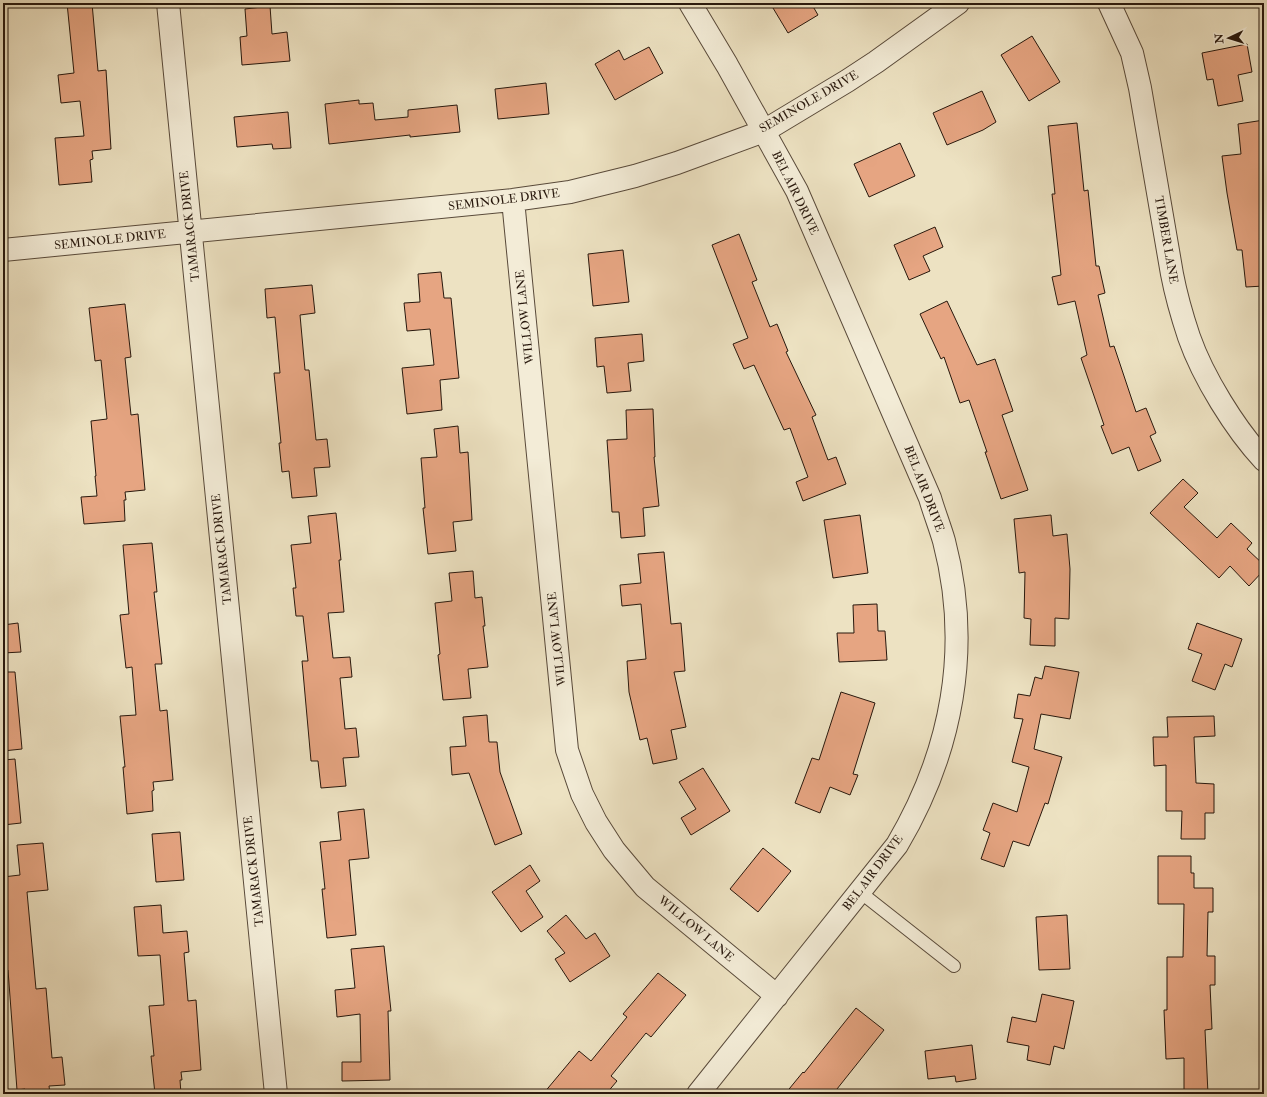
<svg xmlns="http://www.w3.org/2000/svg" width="1267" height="1097" viewBox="0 0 1267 1097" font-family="'IM FELL Double Pica',serif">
  <rect width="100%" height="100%" fill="#ede2c2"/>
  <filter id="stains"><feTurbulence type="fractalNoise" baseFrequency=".005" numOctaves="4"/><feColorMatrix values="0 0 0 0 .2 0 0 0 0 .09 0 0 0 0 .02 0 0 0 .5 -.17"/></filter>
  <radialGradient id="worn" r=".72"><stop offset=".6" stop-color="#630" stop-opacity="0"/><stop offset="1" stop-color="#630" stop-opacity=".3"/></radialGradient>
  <path fill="#e6a582" stroke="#28180d" d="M 67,3 L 92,3 L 98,71 L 106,70 L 111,149 L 92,151 L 93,159 L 90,160 L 92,182 L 59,185 L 55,138 L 84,136 L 80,101 L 61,103 L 58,75 L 74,73 Z
    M 770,3 L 811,3 L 818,15 L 788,33 Z
    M 270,6 L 272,34 L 287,32 L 290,61 L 242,65 L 240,37 L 247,36 L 245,9 Z
    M 1032,36 L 1060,82 L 1029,101 L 1001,55 Z
    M 1247,44 L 1252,72 L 1238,75 L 1243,101 L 1218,106 L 1213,79 L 1207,80 L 1202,53 Z
    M 649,47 L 663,73 L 615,100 L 595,64 L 619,50 L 624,60 Z
    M 546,83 L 549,114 L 498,119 L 495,89 Z
    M 982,91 L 996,122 L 983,130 L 947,145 L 933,113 Z
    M 359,100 L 359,104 L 373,103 L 375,120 L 408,117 L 408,110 L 457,105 L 460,132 L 410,137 L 410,135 L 329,144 L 325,104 Z
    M 288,112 L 291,148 L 273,149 L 272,144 L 237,147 L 234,117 Z
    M 1264,120 L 1264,170 L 1260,171 L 1264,193 L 1264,286 L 1246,287 L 1242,250 L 1237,250 L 1227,193 L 1222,156 L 1241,154 L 1238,124 Z
    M 1077,123 L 1084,191 L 1088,190 L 1096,266 L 1099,266 L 1105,293 L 1098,295 L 1110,347 L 1114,346 L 1136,412 L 1146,408 L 1156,433 L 1150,436 L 1161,461 L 1138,471 L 1129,447 L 1112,454 L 1101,426 L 1104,425 L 1081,358 L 1087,355 L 1075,301 L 1058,305 L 1052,277 L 1061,275 L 1052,194 L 1055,194 L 1048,126 Z
    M 900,143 L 915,176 L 869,197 L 854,164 Z
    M 935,227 L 943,247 L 923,256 L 930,271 L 909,280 L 894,245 Z
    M 739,234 L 757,280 L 752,282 L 770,327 L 777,324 L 788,351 L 786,352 L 816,415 L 812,417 L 828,460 L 836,457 L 846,484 L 803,501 L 796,482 L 808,477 L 790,428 L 784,430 L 754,365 L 744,369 L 733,344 L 748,338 L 712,245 Z
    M 623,250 L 629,302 L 593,306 L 588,254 Z
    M 441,272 L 444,298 L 451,298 L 459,378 L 440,380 L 442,410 L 407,414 L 402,368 L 434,365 L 430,329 L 407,331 L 404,303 L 420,302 L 418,274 Z
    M 312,285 L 315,313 L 300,315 L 305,370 L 309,370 L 316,440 L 327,439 L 330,467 L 314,468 L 317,496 L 292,498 L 289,471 L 282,472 L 279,443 L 281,443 L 274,373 L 280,373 L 275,317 L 267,318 L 265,289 Z
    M 947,301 L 977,365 L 995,359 L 1013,411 L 1002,415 L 1028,490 L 1001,499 L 985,452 L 987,452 L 969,400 L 960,403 L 944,357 L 941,359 L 920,314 Z
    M 125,304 L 131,357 L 125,358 L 131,415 L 138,414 L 145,490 L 125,492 L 126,500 L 124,500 L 125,521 L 84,524 L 81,497 L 97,496 L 95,476 L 96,476 L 91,421 L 107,419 L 101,360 L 95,361 L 89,308 Z
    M 642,334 L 644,361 L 628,363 L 631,391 L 607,393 L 604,366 L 597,367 L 595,338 Z
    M 653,409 L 655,457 L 654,457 L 659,506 L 643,508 L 645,536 L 621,538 L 619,512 L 612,512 L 607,440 L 627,439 L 626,410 Z
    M 458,426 L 460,453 L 468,452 L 472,520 L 453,522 L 456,551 L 428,554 L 423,508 L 425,508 L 421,458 L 437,457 L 434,429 Z
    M 1183,479 L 1198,493 L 1184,507 L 1217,538 L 1231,523 L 1252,543 L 1247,549 L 1264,565 L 1264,570 L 1249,586 L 1230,566 L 1219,578 L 1150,513 Z
    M 336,513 L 341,560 L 339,560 L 344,612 L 328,613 L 333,658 L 350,657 L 352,677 L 340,678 L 345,729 L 356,728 L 359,757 L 343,758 L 346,786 L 321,788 L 318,761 L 311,761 L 302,661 L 308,661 L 303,616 L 296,616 L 293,588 L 296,588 L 291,545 L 311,543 L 308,516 Z
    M 860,515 L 868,573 L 833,578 L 824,520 Z
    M 1051,515 L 1053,536 L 1067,534 L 1070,569 L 1069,619 L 1055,618 L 1055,646 L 1030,645 L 1031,619 L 1024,618 L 1025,572 L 1019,573 L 1014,519 Z
    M 152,543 L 157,592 L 154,592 L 162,664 L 155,664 L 160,711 L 167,710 L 173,780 L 153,782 L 154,790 L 152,791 L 153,811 L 127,814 L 123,767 L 125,767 L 120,716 L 136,715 L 132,667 L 126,668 L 120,615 L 129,614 L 123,545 Z
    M 664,552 L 671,624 L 681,623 L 685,671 L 674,672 L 686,727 L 671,730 L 677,759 L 653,764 L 647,738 L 640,740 L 629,692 L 627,661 L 646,659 L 641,604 L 622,606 L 620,585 L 641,583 L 638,554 Z
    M 473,571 L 475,598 L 482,597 L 485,626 L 483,626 L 488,667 L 468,669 L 471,698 L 443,700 L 438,655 L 440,654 L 435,603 L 452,601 L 449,573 Z
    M 877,604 L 878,631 L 885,631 L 887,660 L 839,662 L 837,633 L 854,633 L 853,605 Z
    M 18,623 L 21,652 L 3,653 L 3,625 Z
    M 1197,623 L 1242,639 L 1232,667 L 1225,664 L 1215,690 L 1192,681 L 1202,654 L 1188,649 Z
    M 1045,666 L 1079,672 L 1070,719 L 1041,714 L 1034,749 L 1062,757 L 1048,804 L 1045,803 L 1029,846 L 1013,841 L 1004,867 L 981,859 L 990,833 L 983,830 L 993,803 L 1017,812 L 1029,767 L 1012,762 L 1023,719 L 1014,718 L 1018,694 L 1030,696 L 1035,677 L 1042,679 Z
    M 3,672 L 15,672 L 22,749 L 3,751 Z
    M 841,692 L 875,703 L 853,774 L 858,775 L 850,795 L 830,787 L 820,813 L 795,803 L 812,758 L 819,760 Z
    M 487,715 L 489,742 L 497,742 L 500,772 L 522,834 L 495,845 L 469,773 L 452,775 L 450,747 L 466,746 L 463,717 Z
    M 1214,716 L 1215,736 L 1194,737 L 1196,783 L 1214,784 L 1214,813 L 1205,813 L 1205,839 L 1181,839 L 1182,811 L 1166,811 L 1166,765 L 1154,766 L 1153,737 L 1168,737 L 1167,717 Z
    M 15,759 L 21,823 L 3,825 L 3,760 Z
    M 703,768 L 730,811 L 691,835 L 681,818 L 696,809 L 679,782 Z
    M 364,809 L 369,858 L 349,860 L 356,935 L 327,938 L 322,889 L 325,889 L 320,842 L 341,840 L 338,812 Z
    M 180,832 L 184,880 L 156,882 L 152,834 Z
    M 43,843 L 48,890 L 27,892 L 36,989 L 46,988 L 52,1058 L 62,1057 L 65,1085 L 49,1086 L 50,1094 L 25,1094 L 25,1089 L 17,1090 L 8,970 L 6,970 L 3,942 L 3,877 L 20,875 L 17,845 Z
    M 763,848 L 791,871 L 758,912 L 730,889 Z
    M 1158,856 L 1191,856 L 1191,873 L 1194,873 L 1194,888 L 1213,888 L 1213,912 L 1208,912 L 1207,956 L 1215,956 L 1215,985 L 1210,985 L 1212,1029 L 1205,1030 L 1208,1094 L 1184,1094 L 1184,1058 L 1166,1059 L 1164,1010 L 1167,1010 L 1167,957 L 1183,957 L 1184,904 L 1158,904 Z
    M 530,865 L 540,881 L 526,891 L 543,917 L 521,932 L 492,892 Z
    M 161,905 L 163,933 L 187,931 L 189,952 L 184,953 L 188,1001 L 196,1000 L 201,1070 L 181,1072 L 182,1080 L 180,1080 L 181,1094 L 155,1094 L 151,1056 L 154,1056 L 149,1006 L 164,1005 L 160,955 L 138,956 L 134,907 Z
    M 566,915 L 586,939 L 595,933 L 610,956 L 570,982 L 555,959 L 565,953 L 547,931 Z
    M 1067,915 L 1070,969 L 1039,970 L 1036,917 Z
    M 384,946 L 391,1011 L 388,1011 L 390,1080 L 342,1081 L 342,1062 L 361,1062 L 360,1014 L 337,1017 L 335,990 L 355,988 L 351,949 Z
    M 658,973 L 686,995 L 651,1037 L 646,1033 L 611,1076 L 617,1081 L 606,1094 L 543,1094 L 579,1051 L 591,1061 L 627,1017 L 623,1014 Z
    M 1042,994 L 1074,1001 L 1064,1049 L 1054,1046 L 1050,1065 L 1027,1060 L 1029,1046 L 1007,1042 L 1012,1017 L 1036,1022 Z
    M 856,1008 L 884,1030 L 833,1094 L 785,1094 L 803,1072 L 804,1073 Z
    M 972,1045 L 976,1079 L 956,1082 L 955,1076 L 928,1079 L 925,1051 Z"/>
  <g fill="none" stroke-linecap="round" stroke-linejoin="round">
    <g stroke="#594a3a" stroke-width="14">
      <path id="lane" d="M 860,892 L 954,966"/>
    </g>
    <g stroke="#594a3a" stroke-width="24">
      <path id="street" d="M 168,3 L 276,1094
        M 690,3 L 727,65 L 797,191 L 930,498 C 934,512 940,527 944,541 C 972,648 952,752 897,845 L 698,1094
        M 1109,3 L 1132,53 L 1140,88 L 1172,274 C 1176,295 1182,316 1189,337 C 1203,377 1235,429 1264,460
        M 513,200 L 567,750 L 582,794 L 596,822 L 614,850 L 645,887 L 777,996
        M 3,250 L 513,200 L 570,192 L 635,176 L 677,163 L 764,131 L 847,81 L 876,62 L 958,3"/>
    </g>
    <use href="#lane" stroke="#f3ecd7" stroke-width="12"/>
    <use href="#street" stroke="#f3ecd7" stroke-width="22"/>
  </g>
  <g text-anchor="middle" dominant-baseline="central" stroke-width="4" stroke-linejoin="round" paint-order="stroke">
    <g font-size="12" fill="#28180d" stroke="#f3ecd7">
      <text transform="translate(809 102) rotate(-30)">SEMINOLE DRIVE</text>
      <text transform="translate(795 193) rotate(64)">BEL AIR DRIVE</text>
      <text transform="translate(504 200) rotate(-7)">SEMINOLE DRIVE</text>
      <text transform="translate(190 226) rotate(-96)">TAMARACK DRIVE</text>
      <text transform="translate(110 240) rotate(-6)">SEMINOLE DRIVE</text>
      <text transform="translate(1166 240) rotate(80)">TIMBER LANE</text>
      <text transform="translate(525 317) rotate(-96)">WILLOW LANE</text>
      <text transform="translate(924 489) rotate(69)">BEL AIR DRIVE</text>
      <text transform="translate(222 549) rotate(-96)">TAMARACK DRIVE</text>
      <text transform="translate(557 639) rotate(-96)">WILLOW LANE</text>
      <text transform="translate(254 871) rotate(-96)">TAMARACK DRIVE</text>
      <text transform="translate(873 873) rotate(-53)">BEL AIR DRIVE</text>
      <text transform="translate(696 929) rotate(40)">WILLOW LANE</text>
    </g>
  </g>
  <rect width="1267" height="1097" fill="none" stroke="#ede2c2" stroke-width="16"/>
  <rect x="4" y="4" width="1259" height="1089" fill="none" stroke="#28180d" stroke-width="2"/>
  <rect x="8" y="8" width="1251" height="1081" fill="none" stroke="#28180d"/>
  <g transform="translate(1229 38) rotate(266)" stroke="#f3ecd7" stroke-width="3" paint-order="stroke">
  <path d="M0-3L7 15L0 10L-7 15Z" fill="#28180d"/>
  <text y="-6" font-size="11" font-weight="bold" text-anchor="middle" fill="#28180d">N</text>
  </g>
  <rect width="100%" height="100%" filter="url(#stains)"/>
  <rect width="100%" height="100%" fill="url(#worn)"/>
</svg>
